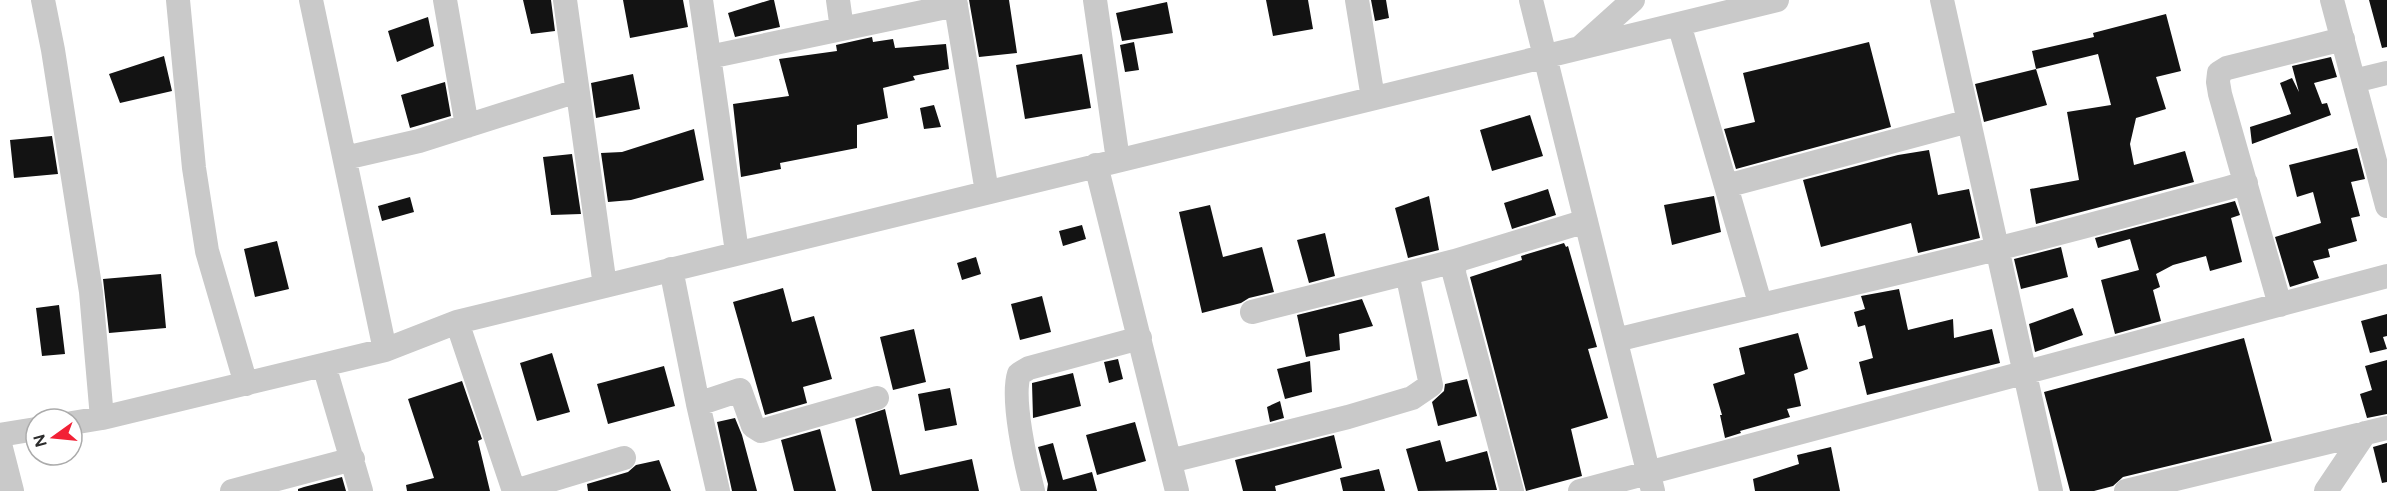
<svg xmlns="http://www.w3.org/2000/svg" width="2387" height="491" viewBox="0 0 2387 491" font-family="Figtree,sans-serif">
  <rect width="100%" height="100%" fill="#fff"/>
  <path fill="#131313" d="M 523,0 L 551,0 L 555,31 L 531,34 Z
    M 623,0 L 683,0 L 688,27 L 630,38 Z
    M 770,0 L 774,0 L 780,27 L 735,37 L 728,13 Z
    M 969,0 L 1009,0 L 1017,53 L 979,57 Z
    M 1266,0 L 1308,0 L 1313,29 L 1273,36 Z
    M 1371,0 L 1386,0 L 1389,18 L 1375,21 Z
    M 2369,0 L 2387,0 L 2387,47 L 2382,48 Z
    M 1167,2 L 1173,33 L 1122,41 L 1116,13 Z
    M 2166,14 L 2181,71 L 2156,77 L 2166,109 L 2136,118 L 2130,144 L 2134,165 L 2185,151 L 2194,182 L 2036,224 L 2030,189 L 2079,180 L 2067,112 L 2111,105 L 2098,54 L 2036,69 L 2032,51 L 2094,37 L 2093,33 Z
    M 428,17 L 434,46 L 397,62 L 388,31 Z
    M 872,37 L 873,42 L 893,39 L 895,48 L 946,44 L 949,69 L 913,76 L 915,80 L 883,88 L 888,118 L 857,125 L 857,148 L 780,163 L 781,169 L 741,177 L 733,104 L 789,96 L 779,59 L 837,51 L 836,45 Z
    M 1134,42 L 1139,70 L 1125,72 L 1120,45 Z
    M 1869,42 L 1891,127 L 1736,169 L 1724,129 L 1755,122 L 1743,73 Z
    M 1082,54 L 1091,108 L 1025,119 L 1016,65 Z
    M 164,56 L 172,91 L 120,103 L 109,74 Z
    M 2331,57 L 2337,77 L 2314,83 L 2322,104 L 2327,103 L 2331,115 L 2252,144 L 2250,127 L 2291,114 L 2280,83 L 2292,78 L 2299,92 L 2292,66 Z
    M 2036,69 L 2047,105 L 1984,122 L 1975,84 Z
    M 633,74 L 640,109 L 596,118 L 591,83 Z
    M 445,82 L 451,116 L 410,128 L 401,95 Z
    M 934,105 L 941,127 L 924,129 L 920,108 Z
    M 1530,115 L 1543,156 L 1492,171 L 1480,130 Z
    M 694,129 L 704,180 L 631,200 L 608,202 L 601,153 L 622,152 Z
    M 52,136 L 58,174 L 14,178 L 10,140 Z
    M 2357,148 L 2365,179 L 2351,182 L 2360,216 L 2351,218 L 2357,241 L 2328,249 L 2330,257 L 2313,261 L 2319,278 L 2290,287 L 2275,237 L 2321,223 L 2313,192 L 2297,197 L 2289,165 Z
    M 1929,150 L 1938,195 L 1969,189 L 1980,238 L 1918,253 L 1911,223 L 1821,247 L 1803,180 L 1898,155 Z
    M 572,154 L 581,214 L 551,215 L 543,157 Z
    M 1548,189 L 1556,215 L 1512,229 L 1504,203 Z
    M 1429,196 L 1439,250 L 1408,258 L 1395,208 Z
    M 1714,196 L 1721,232 L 1672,245 L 1664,205 Z
    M 410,197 L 414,212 L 382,221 L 378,206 Z
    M 2235,201 L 2240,215 L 2231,218 L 2242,262 L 2210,271 L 2206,256 L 2173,265 L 2156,274 L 2160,287 L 2153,290 L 2161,321 L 2115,334 L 2101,280 L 2139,270 L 2130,239 L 2098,248 L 2095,238 Z
    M 1210,205 L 1223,257 L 1262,247 L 1274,292 L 1249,298 L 1241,303 L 1202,313 L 1179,212 Z
    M 1082,225 L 1086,239 L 1063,246 L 1059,231 Z
    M 1325,233 L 1335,276 L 1309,283 L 1297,240 Z
    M 277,241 L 289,289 L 255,297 L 244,249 Z
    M 1564,243 L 1566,247 L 1568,246 L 1597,347 L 1588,349 L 1608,418 L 1571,429 L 1582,476 L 1526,491 L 1470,277 L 1522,260 L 1521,256 Z
    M 2061,247 L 2068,277 L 2021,289 L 2014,259 Z
    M 976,257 L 981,274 L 962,280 L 957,263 Z
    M 161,274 L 166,328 L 109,333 L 103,279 Z
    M 783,288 L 792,322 L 814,316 L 832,379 L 803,387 L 807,403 L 765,415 L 733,302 Z
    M 1899,289 L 1908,330 L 1953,319 L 1954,338 L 1992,329 L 2000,363 L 1867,395 L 1859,362 L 1873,358 L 1865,325 L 1858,327 L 1854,312 L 1865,309 L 1861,296 Z
    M 1042,296 L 1051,332 L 1020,340 L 1011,304 Z
    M 1362,299 L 1373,326 L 1339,334 L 1340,350 L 1306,357 L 1297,315 Z
    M 59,305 L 65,354 L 42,356 L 36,308 Z
    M 2073,308 L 2083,335 L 2035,352 L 2029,324 Z
    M 2387,314 L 2387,336 L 2383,337 L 2387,349 L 2370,353 L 2361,321 Z
    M 914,329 L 926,382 L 893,390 L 880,337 Z
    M 1798,333 L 1808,369 L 1794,374 L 1801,406 L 1787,409 L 1790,417 L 1740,431 L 1741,433 L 1725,438 L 1720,415 L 1722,415 L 1713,384 L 1745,374 L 1739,348 Z
    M 2244,338 L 2272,441 L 2123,477 L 2113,486 L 2094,491 L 2070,491 L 2044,392 Z
    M 552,353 L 570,412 L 537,421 L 520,363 Z
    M 1118,359 L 1123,379 L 1109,383 L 1104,362 Z
    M 2387,360 L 2387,414 L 2367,418 L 2360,394 L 2372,390 L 2365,366 Z
    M 1310,361 L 1312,392 L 1285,399 L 1277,369 Z
    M 664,366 L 675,406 L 608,424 L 597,384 Z
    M 1073,373 L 1081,406 L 1033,418 L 1032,383 Z
    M 1467,379 L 1477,416 L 1438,426 L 1432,402 L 1444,391 L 1445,384 Z
    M 462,381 L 482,439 L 478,441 L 490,491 L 407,491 L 406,485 L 434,478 L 408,399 Z
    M 950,388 L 957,425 L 925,431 L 918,394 Z
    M 1280,401 L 1284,418 L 1270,422 L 1267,407 Z
    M 885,409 L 900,475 L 972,459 L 979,491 L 872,491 L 855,419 Z
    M 735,418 L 742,435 L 757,491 L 732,491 L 717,422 Z
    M 1135,422 L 1146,461 L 1097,475 L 1086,435 Z
    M 820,429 L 836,491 L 794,491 L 781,440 Z
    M 1334,435 L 1342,468 L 1275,486 L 1276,491 L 1243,491 L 1235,460 Z
    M 1440,440 L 1446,462 L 1487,451 L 1497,490 L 1418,491 L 1406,449 Z
    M 1053,443 L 1063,480 L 1092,472 L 1097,491 L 1047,491 L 1048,484 L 1038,447 Z
    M 2387,443 L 2387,482 L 2382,483 L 2373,447 Z
    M 1831,447 L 1840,491 L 1755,491 L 1753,479 L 1799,464 L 1797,455 Z
    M 659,460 L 671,491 L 588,491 L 587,484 L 628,472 L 636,465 Z
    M 1379,469 L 1385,491 L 1343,491 L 1340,478 Z
    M 342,477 L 346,491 L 298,491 L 298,489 L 304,487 Z"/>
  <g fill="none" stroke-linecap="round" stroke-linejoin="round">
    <path stroke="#c9c9c9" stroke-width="24" d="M 43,0 L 53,50 L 91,292 L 102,418
      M 178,0 L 194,168 L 207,251 L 246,384
      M 311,0 L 385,350
      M 445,0 L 467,126
      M 565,0 L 605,286
      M 701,0 L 737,252
      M 838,0 L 842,29
      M 955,0 L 987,192
      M 1095,0 L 1118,160
      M 1357,0 L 1373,98
      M 1531,0 L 1653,491
      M 1942,0 L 2051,491
      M 2332,0 L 2387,206
      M 1679,24 L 1760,303
      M 1582,46 L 1633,0
      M 709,57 L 956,5
      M 2354,81 L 2387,73
      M 345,158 L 419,141 L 577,91
      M 1096,165 L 1177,491
      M 1726,186 L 1969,121
      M 671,269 L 698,404 L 718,491
      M 2280,305 L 2220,94 L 2218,82 L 2219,73 L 2227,68 L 2343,39
      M 1252,312 L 1455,261
      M 457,322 L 514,491
      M 1616,340 C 1744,308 1872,280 2000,248 C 2082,228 2164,205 2246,183
      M 324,365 L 361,491
      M 698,404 L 740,390 L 753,426 L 761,431 L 877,398
      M 72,423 L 102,418 L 385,350 L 457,322 L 1777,0
      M 0,435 L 36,429
      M 0,444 L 12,491
      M 1170,461 L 1348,417 L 1412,398 L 1431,385 L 1407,273
      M 232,491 L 353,459
      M 515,491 L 624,458
      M 1033,491 C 1026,464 1011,399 1019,374 L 1029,368 L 1140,338
      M 1512,491 L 1454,273 L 1455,261 L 1586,221
      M 1580,491 L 2387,276
      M 2126,491 L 2387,428
      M 2326,491 L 2365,433"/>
  </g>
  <g transform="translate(54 437) rotate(255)"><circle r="28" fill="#ffffff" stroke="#ababab" stroke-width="1.5"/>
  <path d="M0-4.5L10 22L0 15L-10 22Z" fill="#f22035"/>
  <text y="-9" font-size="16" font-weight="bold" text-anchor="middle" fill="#2c2c2c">N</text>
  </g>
</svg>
